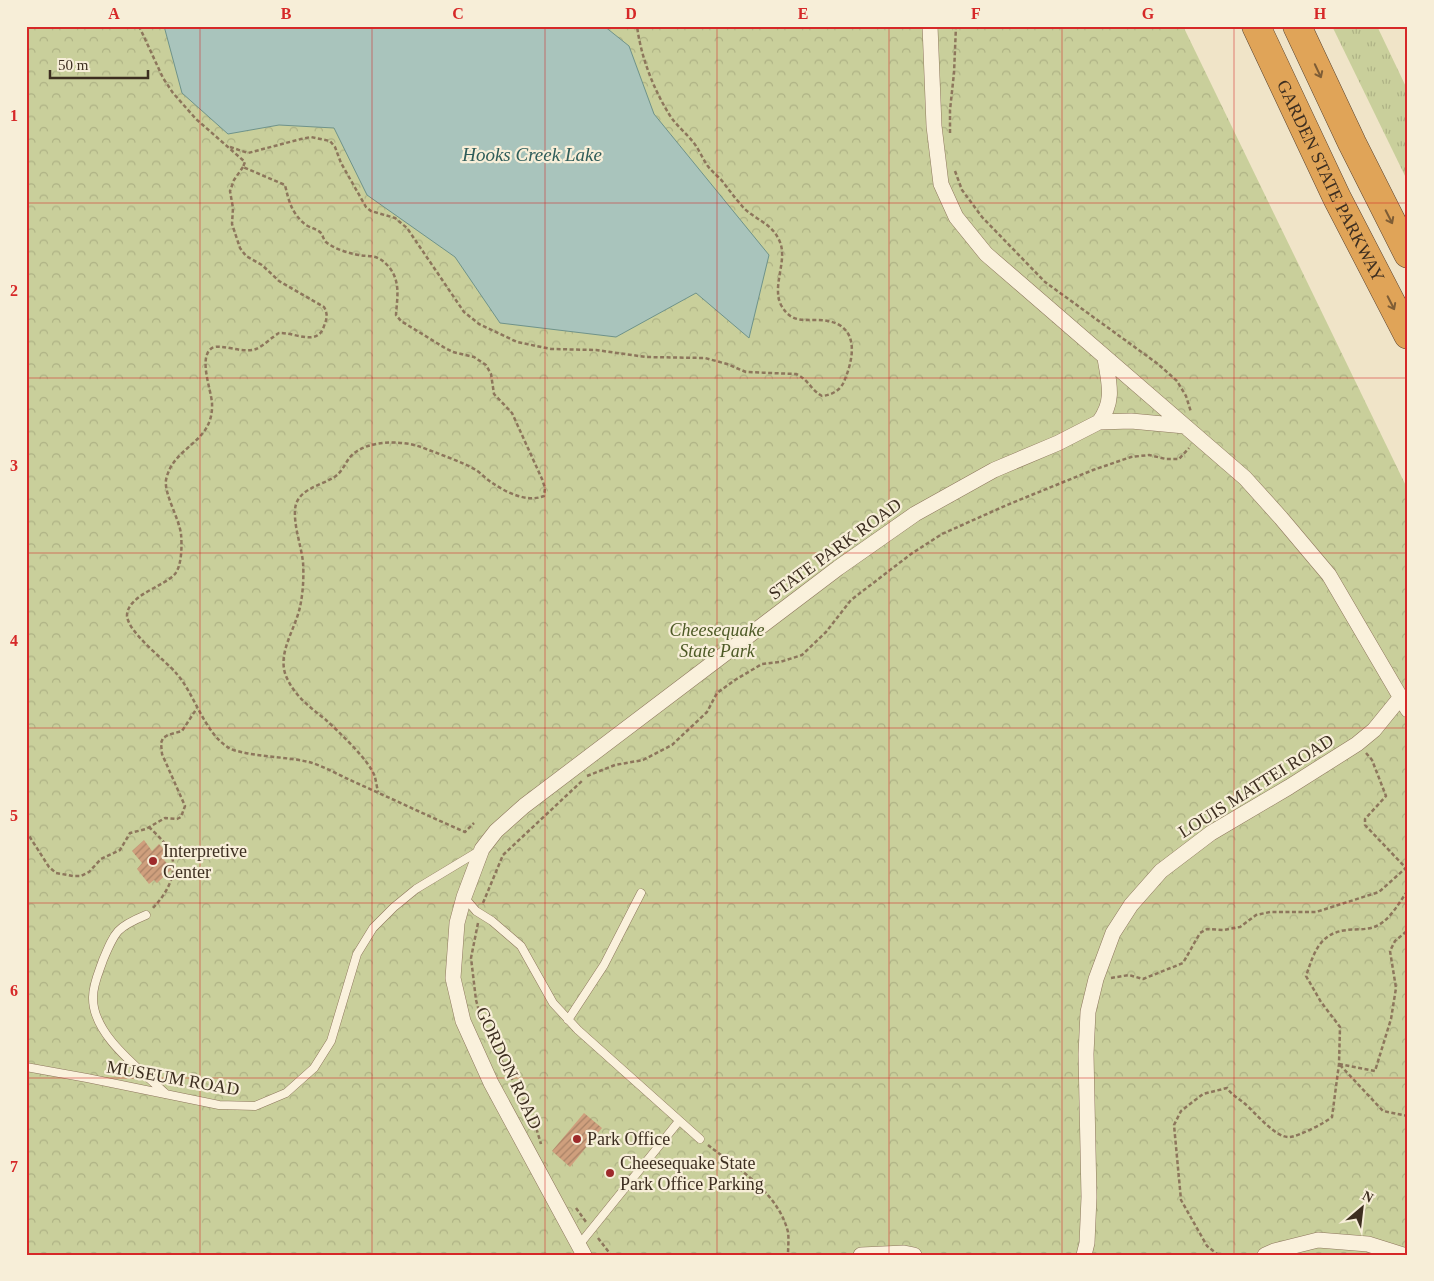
<svg xmlns="http://www.w3.org/2000/svg" width="1434" height="1281" viewBox="0 0 1434 1281" font-family="Georgia,serif">
  <defs>
    <pattern id="grass-tufts" width="24" height="20" patternUnits="userSpaceOnUse" patternTransform="scale(1.25)"><rect width="24" height="20" fill="#c9cf9b"/><path d="M3 7l-1-3M5 7V3M7 7l1-3M15 17l-1-3M17 17v-4M19 17l1-3" fill="none" stroke="#aeb285"/></pattern>
    <pattern id="park-crowns" width="20" height="18" patternUnits="userSpaceOnUse" patternTransform="scale(1.25)"><rect width="20" height="18" fill="#c9cf9b"/><path d="M2 6a3 3 0 1 1 6 0M12 15a3 3 0 1 1 6 0" fill="none" stroke="#aeb285"/></pattern>
    <pattern id="building-hatch" width="6" height="6" patternUnits="userSpaceOnUse" patternTransform="scale(1.25)"><rect width="6" height="6" fill="#cf9f7d"/><path d="M-1 1l2-2M0 6l6-6M5 7l2-2" fill="none" stroke="#a98266"/></pattern>
  </defs>
  <rect width="100%" height="100%" fill="#f0e4c8"/>
  <path fill="url(#grass-tufts)" d="M 1332,26 L 1377,26 L 1408,91 L 1408,182 Z"/>
  <path fill="url(#park-crowns)" d="M 26,26 L 1183,26 L 1408,490 L 1408,1255 L 26,1255 Z"/>
  <path fill="#a9c4bc" stroke="#6f938a" d="M 164,26 L 604,26 L 629,46 L 654,114 L 769,255 L 749,338 L 696,293 L 616,337 L 500,323 L 455,257 L 367,195 L 334,128 L 279,125 L 228,134 L 182,93 Z"/>
  <path fill="url(#building-hatch)" d="M 144,840 L 152,851 L 159,844 L 169,855 L 164,860 L 172,869 L 157,883 L 154,880 L 149,884 L 137,869 L 142,863 L 132,851 Z
    M 584,1113 L 602,1128 L 570,1167 L 552,1151 Z"/>
  <g fill="none" stroke-linecap="round" stroke-linejoin="round">
    <g stroke="#8d765c" stroke-width="9">
      <path id="lane" d="M 464,897 L 476,911 L 492,921 L 521,946 L 553,1003 L 578,1030 L 700,1139
        M 146,915 C 117,927 115,931 103,960 C 99,972 93,984 93,997 C 92,1035 140,1069 165,1093
        M 568,1020 L 604,965 L 641,893
        M 26,1067 L 87,1078 L 219,1105 L 255,1106 L 286,1093 L 314,1068 L 331,1041 L 357,954 L 373,928 L 394,907 L 416,889 L 479,851
        M 579,1245 L 679,1121"/>
    </g>
    <g stroke="#8d765c" stroke-width="16">
      <path id="street" d="M 930,26 L 934,126 L 941,184 L 956,217 L 986,254 L 1245,478 L 1281,518 L 1329,575 L 1408,710
        M 1099,422 C 1115,401 1109,383 1105,358
        M 584,1255 L 491,1083 L 463,1021 L 453,978 L 457,923 L 464,897 L 482,849 L 496,831 L 524,806 L 838,568 L 915,514 L 994,470 L 1058,443 L 1099,422 L 1131,421 L 1185,426
        M 861,1255 L 904,1253 L 914,1255
        M 1084,1255 L 1087,1243 L 1089,1197 L 1086,1054 L 1088,1012 L 1096,979 L 1113,933 L 1131,905 L 1161,871 L 1211,833 L 1289,787 L 1357,744 L 1374,730 L 1400,698
        M 1265,1255 L 1274,1251 L 1318,1240 L 1368,1244 L 1403,1255"/>
    </g>
    <g stroke="#5b4430" stroke-width="29">
      <g id="highway">
        <path id="s1" d="M 1256,26 L 1337,198 L 1408,335"/>
        <path d="M 1297,26 L 1352,143 L 1408,254"/>
      </g>
    </g>
    <path stroke="#8d765c" stroke-width="2.5" stroke-dasharray="4 2.5" stroke-linecap="butt" d="M 139,26 L 163,78 L 173,93 L 196,119 L 245,162 L 243,167 L 285,185 C 289,202 292,214 306,225 C 311,228 316,229 320,232 C 323,235 323,239 326,242 C 333,248 345,252 354,254 C 369,258 376,252 389,267 C 401,282 397,298 396,315 L 401,321 L 445,348 L 453,352 L 474,357 L 486,365 L 491,374 L 494,394 L 512,413 L 542,479 L 545,488 L 544,496 C 527,503 505,492 491,482 C 486,479 482,474 476,470 C 463,462 436,453 421,447 C 401,440 368,440 352,455 C 345,462 343,472 333,478 C 319,486 296,490 295,510 C 294,527 301,545 303,562 C 304,577 303,593 300,607 C 295,630 277,653 286,676 C 295,697 310,707 326,720 C 339,732 370,761 375,777 C 376,782 377,787 378,792
      M 950,133 L 950,110 L 954,73 L 956,26
      M 230,147 L 248,153 L 301,139 L 311,137 L 330,141 L 335,147 L 341,163 L 366,207 L 371,211 L 395,218 L 407,228 L 464,312 L 479,324 L 517,342 L 551,349 L 596,350 L 646,357 L 705,358 L 727,364 L 746,372 L 796,374 C 808,379 812,391 822,396 C 833,395 842,389 845,379 C 854,357 859,327 828,321 C 809,317 793,327 781,305 C 771,284 790,258 778,238 C 771,223 752,218 742,206 C 735,198 729,190 723,182 C 718,176 712,172 707,165 C 703,159 700,152 696,146 C 688,134 676,126 669,114 C 653,88 641,57 637,26
      M 243,167 L 234,180 L 230,191 L 233,208 L 232,224 L 240,248 L 246,256 L 262,265 L 279,281 L 324,307 C 328,314 327,319 324,326 C 318,347 294,332 279,333 C 272,337 262,347 256,349 C 242,354 221,343 212,348 C 198,357 211,389 212,403 C 214,444 173,445 166,480 C 164,494 179,518 181,534 C 182,545 182,565 175,574 C 165,586 128,595 127,615 C 127,632 165,660 176,673 C 195,694 204,733 229,748 C 232,750 237,751 241,752 C 263,757 287,757 309,762 C 323,766 337,774 350,780 C 388,797 426,815 465,832 L 474,823
      M 955,171 L 962,190 L 982,217 L 1045,282 L 1158,364 L 1177,381 L 1186,396 L 1191,412
      M 1366,753 L 1372,760 L 1386,796 L 1365,819 L 1365,825 L 1405,867 L 1408,873
      M 587,776 L 615,765 L 643,760 L 672,745 L 707,712 L 717,693 L 735,680 L 762,664 L 780,662 L 802,655 L 826,632 L 851,600 L 911,554 L 942,534 L 1007,505 L 1093,470 L 1131,457 L 1149,455 L 1166,459 L 1179,459 L 1189,448
      M 149,827 C 155,833 163,840 168,848 C 181,869 168,892 153,908
      M 26,831 L 49,867 L 56,873 L 73,876 L 81,876 L 89,872 L 101,859 L 120,850 L 130,833 L 146,829 L 165,818 L 177,819 L 181,817 L 185,806 L 162,754 L 161,743 L 163,738 L 168,735 L 182,731 L 197,708
      M 483,903 L 503,855 L 583,780
      M 478,923 L 471,958 L 476,1000 L 484,1029 L 527,1106 L 535,1124 L 541,1144
      M 1111,978 L 1129,975 L 1143,979 L 1183,963 L 1200,933 L 1207,929 L 1223,930 L 1240,927 L 1256,915 L 1270,912 L 1316,912 L 1379,892 L 1408,866
      M 1339,1064 L 1375,1071 L 1391,1019 L 1396,988 L 1390,951 L 1395,941 L 1408,930
      M 1340,1065 L 1383,1111 L 1408,1116
      M 708,1145 C 738,1169 778,1192 788,1232 C 789,1239 788,1248 788,1255
      M 576,1208 L 586,1222
      M 598,1238 L 611,1255
      M 1215,1255 L 1217,1254 L 1207,1246 L 1181,1200 L 1174,1125 L 1181,1111 L 1203,1094 L 1227,1088 C 1232,1095 1238,1098 1244,1103 C 1255,1112 1276,1139 1290,1137 C 1299,1136 1325,1123 1332,1117 L 1339,1064 L 1340,1027 L 1321,1002 L 1306,976 C 1314,953 1319,933 1347,930 C 1355,929 1366,930 1374,927 C 1389,922 1399,903 1408,890"/>
    <use href="#lane" stroke="#faf1dc" stroke-width="8"/>
    <use href="#street" stroke="#faf1dc" stroke-width="15"/>
    <use href="#highway" stroke="#e0a458" stroke-width="28"/>
  </g>
  <defs><path id="oneway-shaft" d="M-6 0H5M1.5-3L5.5 0L1.5 3" fill="none" stroke-width="1.6" stroke-linecap="round" stroke-linejoin="round" transform="scale(1.25)"/></defs>
  <g stroke="#7e5d36">
    <use href="#oneway-shaft" transform="translate(1318 71) rotate(65)"/>
    <use href="#oneway-shaft" transform="translate(1389 217) rotate(63)"/>
    <use href="#oneway-shaft" transform="translate(1391 303) rotate(63)"/>
  </g>
  <path fill="none" stroke="#d62828" stroke-width="1" stroke-opacity="0.55" d="M 200,26 L 200,1255M 372,26 L 372,1255M 545,26 L 545,1255M 717,26 L 717,1255M 889,26 L 889,1255M 1062,26 L 1062,1255M 1234,26 L 1234,1255M 26,203 L 1408,203M 26,378 L 1408,378M 26,553 L 1408,553M 26,728 L 1408,728M 26,903 L 1408,903M 26,1078 L 1408,1078"/>
  <g fill="#9e2a2b" stroke="#f7eed8" stroke-width="2">
    <circle cx="153" cy="861" r="5"/>
    <circle cx="577" cy="1139" r="5"/>
    <circle cx="610" cy="1173" r="5"/>
  </g>
  <g text-anchor="middle" dominant-baseline="central" stroke-width="4.5" stroke-linejoin="round" paint-order="stroke">
    <g font-size="18" fill="#3d2e20" stroke="#f7eed8">
      <text stroke="none"><textPath href="#s1" startOffset="172">GARDEN STATE PARKWAY</textPath></text>
      <text transform="translate(835 549) rotate(-36)">STATE PARK ROAD</text>
      <text transform="translate(1256 786) rotate(-32)">LOUIS MATTEI ROAD</text>
      <text transform="translate(509 1068) rotate(65)">GORDON ROAD</text>
      <text transform="translate(173 1078) rotate(10)">MUSEUM ROAD</text>
    </g>
    <g font-size="18" font-style="italic" fill="#4d5a26" stroke="#f7eed8">
      <text x="717" y="630">Cheesequake<tspan x="717" dy="21">State Park</tspan></text>
    </g>
    <g font-size="18" fill="#3d2e20" stroke="#f7eed8" text-anchor="start">
      <text x="163" y="851">Interpretive<tspan x="163" dy="21">Center</tspan></text>
      <text x="587" y="1139">Park Office</text>
      <text x="620" y="1163">Cheesequake State<tspan x="620" dy="21">Park Office Parking</tspan></text>
    </g>
    <g font-size="19" font-style="italic" fill="#2f5d5a" stroke="#f7eed8">
      <text x="532" y="154">Hooks Creek Lake</text>
    </g>
  </g>
  <rect width="1434" height="1281" fill="none" stroke="#f7eed8" stroke-width="55"/>
  <g transform="translate(1362 1208) rotate(28)" stroke="#f7eed8" stroke-width="4" paint-order="stroke">
  <path d="M0-4L9 19L0 12L-9 19Z" fill="#3d2e20"/>
  <text y="-8" font-size="14" font-weight="bold" text-anchor="middle" fill="#3d2e20">N</text>
  </g>
  <path d="M50 70v8h98v-8" fill="none" stroke="#3d2e20" stroke-width="2.5"/>
  <text x="58" y="70" font-size="15" fill="#3d2e20" stroke="#f7eed8" stroke-width="4" paint-order="stroke">50 m</text>
  <rect x="28" y="28" width="1378" height="1226" fill="none" stroke="#d62828" stroke-width="2"/>
  <g font-size="16" text-anchor="middle" font-weight="bold" fill="#d62828">
    <text x="114" y="19">A</text>
    <text x="286" y="19">B</text>
    <text x="458" y="19">C</text>
    <text x="631" y="19">D</text>
    <text x="803" y="19">E</text>
    <text x="976" y="19">F</text>
    <text x="1148" y="19">G</text>
    <text x="1320" y="19">H</text>
    <text x="14" y="121">1</text>
    <text x="14" y="296">2</text>
    <text x="14" y="471">3</text>
    <text x="14" y="646">4</text>
    <text x="14" y="821">5</text>
    <text x="14" y="996">6</text>
    <text x="14" y="1172">7</text>
  </g>
</svg>
